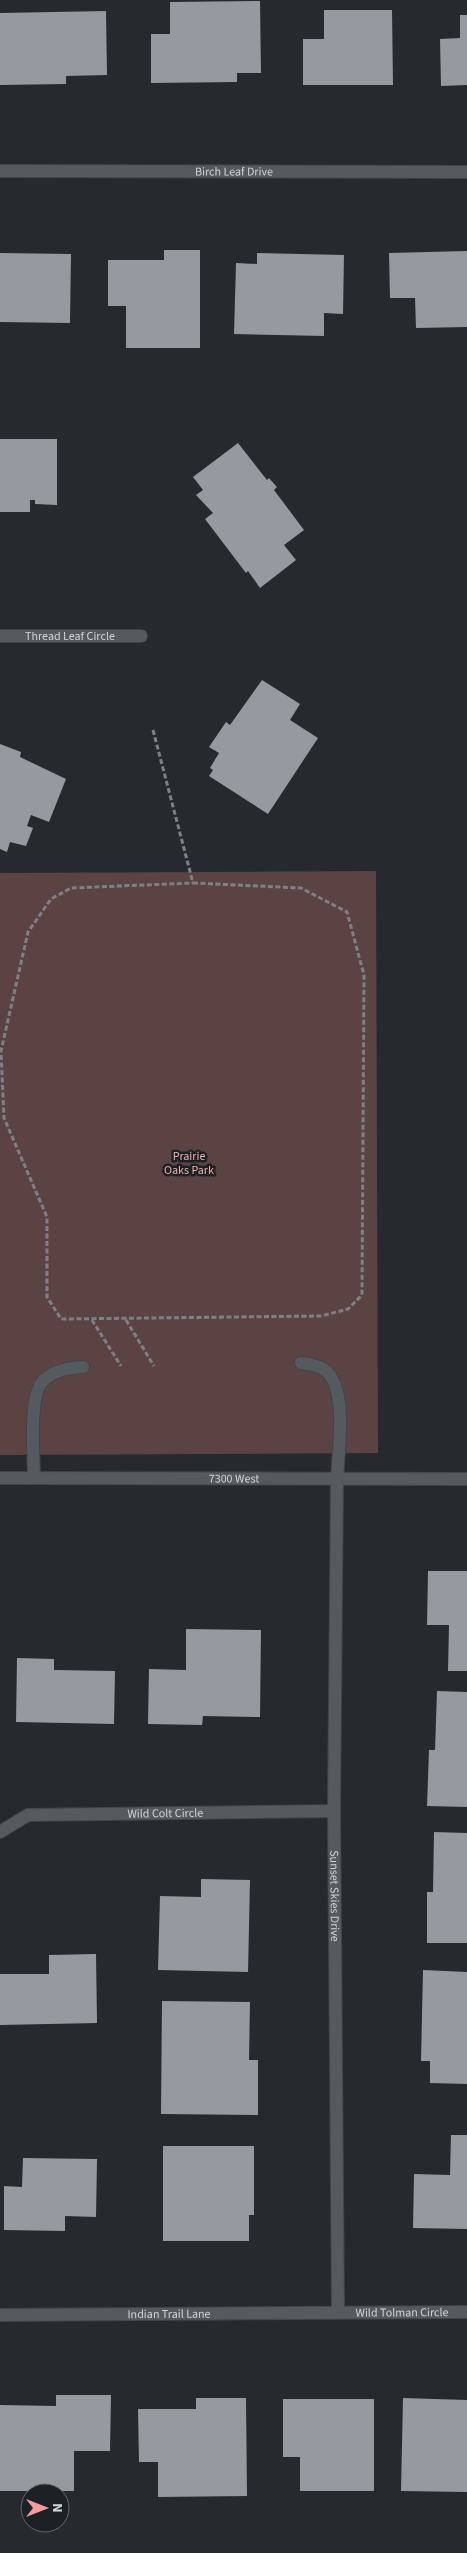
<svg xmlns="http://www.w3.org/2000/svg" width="467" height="2553" viewBox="0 0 467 2553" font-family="'Source Sans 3',sans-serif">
  <rect width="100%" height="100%" fill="#262a2f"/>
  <path fill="#5b4344" d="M 376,871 L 378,1453 L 0,1455 L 0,873 Z"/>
  <path fill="#959aa0" d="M 260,1 L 261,73 L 237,73 L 237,82 L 151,83 L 151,34 L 170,34 L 170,2 Z
    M 324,10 L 392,10 L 393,85 L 303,85 L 303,39 L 324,39 Z
    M 106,11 L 107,75 L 66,76 L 66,84 L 0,85 L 0,13 Z
    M 460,15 L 467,15 L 467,85 L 441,86 L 440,39 L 460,38 Z
    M 164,250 L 200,250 L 200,348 L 126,348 L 126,306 L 108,306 L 108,260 L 164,260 Z
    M 467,251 L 467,327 L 416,328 L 415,298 L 390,298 L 389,253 Z
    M 0,253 L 71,254 L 70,323 L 0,322 Z
    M 257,253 L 344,255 L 343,314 L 324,313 L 324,336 L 234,334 L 236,263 L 257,264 Z
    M 0,439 L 57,439 L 57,505 L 35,504 L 35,500 L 30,500 L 30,512 L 0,512 Z
    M 238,443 L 267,480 L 269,478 L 277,487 L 274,490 L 304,530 L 284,545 L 296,560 L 260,588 L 248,571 L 246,573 L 205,519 L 213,513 L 196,495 L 203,490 L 193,477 Z
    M 262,680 L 300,704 L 290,720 L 318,738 L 268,814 L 209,776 L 213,770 L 210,768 L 219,753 L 209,747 L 226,722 L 230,725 Z
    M 0,744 L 21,752 L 20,757 L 66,779 L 49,822 L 31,815 L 27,826 L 33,828 L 26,846 L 10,842 L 7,852 L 0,849 Z
    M 428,1571 L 467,1571 L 467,1671 L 448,1671 L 449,1625 L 427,1625 Z
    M 186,1629 L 261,1630 L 260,1717 L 203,1716 L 202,1725 L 148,1724 L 149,1669 L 186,1670 Z
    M 17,1658 L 54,1659 L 54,1670 L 115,1671 L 114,1724 L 16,1722 Z
    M 437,1691 L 467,1692 L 467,1807 L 427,1806 L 429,1750 L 435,1750 Z
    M 434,1832 L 467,1833 L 467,1943 L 427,1943 L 427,1892 L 433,1892 Z
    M 201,1879 L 250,1880 L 248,1972 L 158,1970 L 160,1896 L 201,1897 Z
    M 96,1954 L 97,2023 L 0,2025 L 0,1974 L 49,1974 L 49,1955 Z
    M 423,1970 L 467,1972 L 467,2084 L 430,2083 L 430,2061 L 421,2061 Z
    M 162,2001 L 250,2002 L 249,2060 L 258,2060 L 258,2115 L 161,2114 Z
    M 451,2135 L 467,2135 L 467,2229 L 413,2228 L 414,2174 L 450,2175 Z
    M 163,2146 L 254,2146 L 254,2215 L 249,2215 L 249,2241 L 163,2241 Z
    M 23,2158 L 97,2159 L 96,2217 L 65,2216 L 65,2231 L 4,2230 L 4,2186 L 22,2187 Z
    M 56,2395 L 111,2395 L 110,2451 L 74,2451 L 74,2491 L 0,2491 L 0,2405 L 56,2406 Z
    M 196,2398 L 246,2398 L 247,2496 L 158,2497 L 158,2462 L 139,2462 L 138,2409 L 196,2409 Z
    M 403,2398 L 467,2400 L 467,2492 L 401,2491 Z
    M 283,2399 L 374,2399 L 374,2491 L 300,2491 L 300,2457 L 283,2457 Z"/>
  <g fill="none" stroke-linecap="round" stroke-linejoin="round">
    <g stroke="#414549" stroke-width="14">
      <path id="lane" d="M 301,1363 C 310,1364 323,1366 329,1374 C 347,1397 338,1452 337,1480
        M 34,1478 C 34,1456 28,1397 43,1381 C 54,1370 68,1368 83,1367"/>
    </g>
    <g stroke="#414549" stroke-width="14">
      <g id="street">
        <path id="s1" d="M 0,171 L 467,172"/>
        <path id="s2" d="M 0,636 L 141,636"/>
        <path id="s3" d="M 337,1480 L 334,1811 L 338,2312"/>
        <path id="s4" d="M 0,1832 L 28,1815 L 334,1811"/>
        <path id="s5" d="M 0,2315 L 467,2312"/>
      </g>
    </g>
    <g stroke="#414549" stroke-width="14">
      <g id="secondary">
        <path id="s6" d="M 0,1478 L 467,1479"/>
      </g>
    </g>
    <path stroke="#7d8185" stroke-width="3" stroke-dasharray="5 2.5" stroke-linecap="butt" d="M 153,730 L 193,883
      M 193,883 L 301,888 L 347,912 L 364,975 L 362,1295 L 348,1309 L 321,1316 L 61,1319 L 47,1297 L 47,1217 L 4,1118 L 1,1051 L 28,932 L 51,899 L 71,888 Z
      M 92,1320 L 121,1366
      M 126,1320 L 154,1366"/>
    <use href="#lane" stroke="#555a5f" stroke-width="12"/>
    <use href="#street" stroke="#555a5f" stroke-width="12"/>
    <use href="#secondary" stroke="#555a5f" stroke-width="12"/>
  </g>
  <g text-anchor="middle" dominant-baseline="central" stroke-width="5" stroke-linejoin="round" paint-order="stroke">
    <g font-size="12" fill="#d0d3d6" stroke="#1c2125">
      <text stroke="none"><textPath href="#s1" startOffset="234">Birch Leaf Drive</textPath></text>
      <text stroke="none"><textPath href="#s2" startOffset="70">Thread Leaf Circle</textPath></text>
      <text stroke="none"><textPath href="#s6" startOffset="234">7300 West</textPath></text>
      <text stroke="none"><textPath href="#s4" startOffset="170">Wild Colt Circle</textPath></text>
      <text stroke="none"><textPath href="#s3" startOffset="416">Sunset Skies Drive</textPath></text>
      <text stroke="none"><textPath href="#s5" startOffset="402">Wild Tolman Circle</textPath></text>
      <text stroke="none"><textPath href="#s5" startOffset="169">Indian Trail Lane</textPath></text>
    </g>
    <g font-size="12" fill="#efacac" stroke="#1c2125">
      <text x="189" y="1156">Prairie<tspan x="189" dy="14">Oaks Park</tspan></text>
    </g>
  </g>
  <g transform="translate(45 2508) rotate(90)"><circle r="24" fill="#1c2125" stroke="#64686c"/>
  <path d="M0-4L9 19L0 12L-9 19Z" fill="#f59b9d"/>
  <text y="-8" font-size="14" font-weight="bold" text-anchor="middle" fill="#d0d3d6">N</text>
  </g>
</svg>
